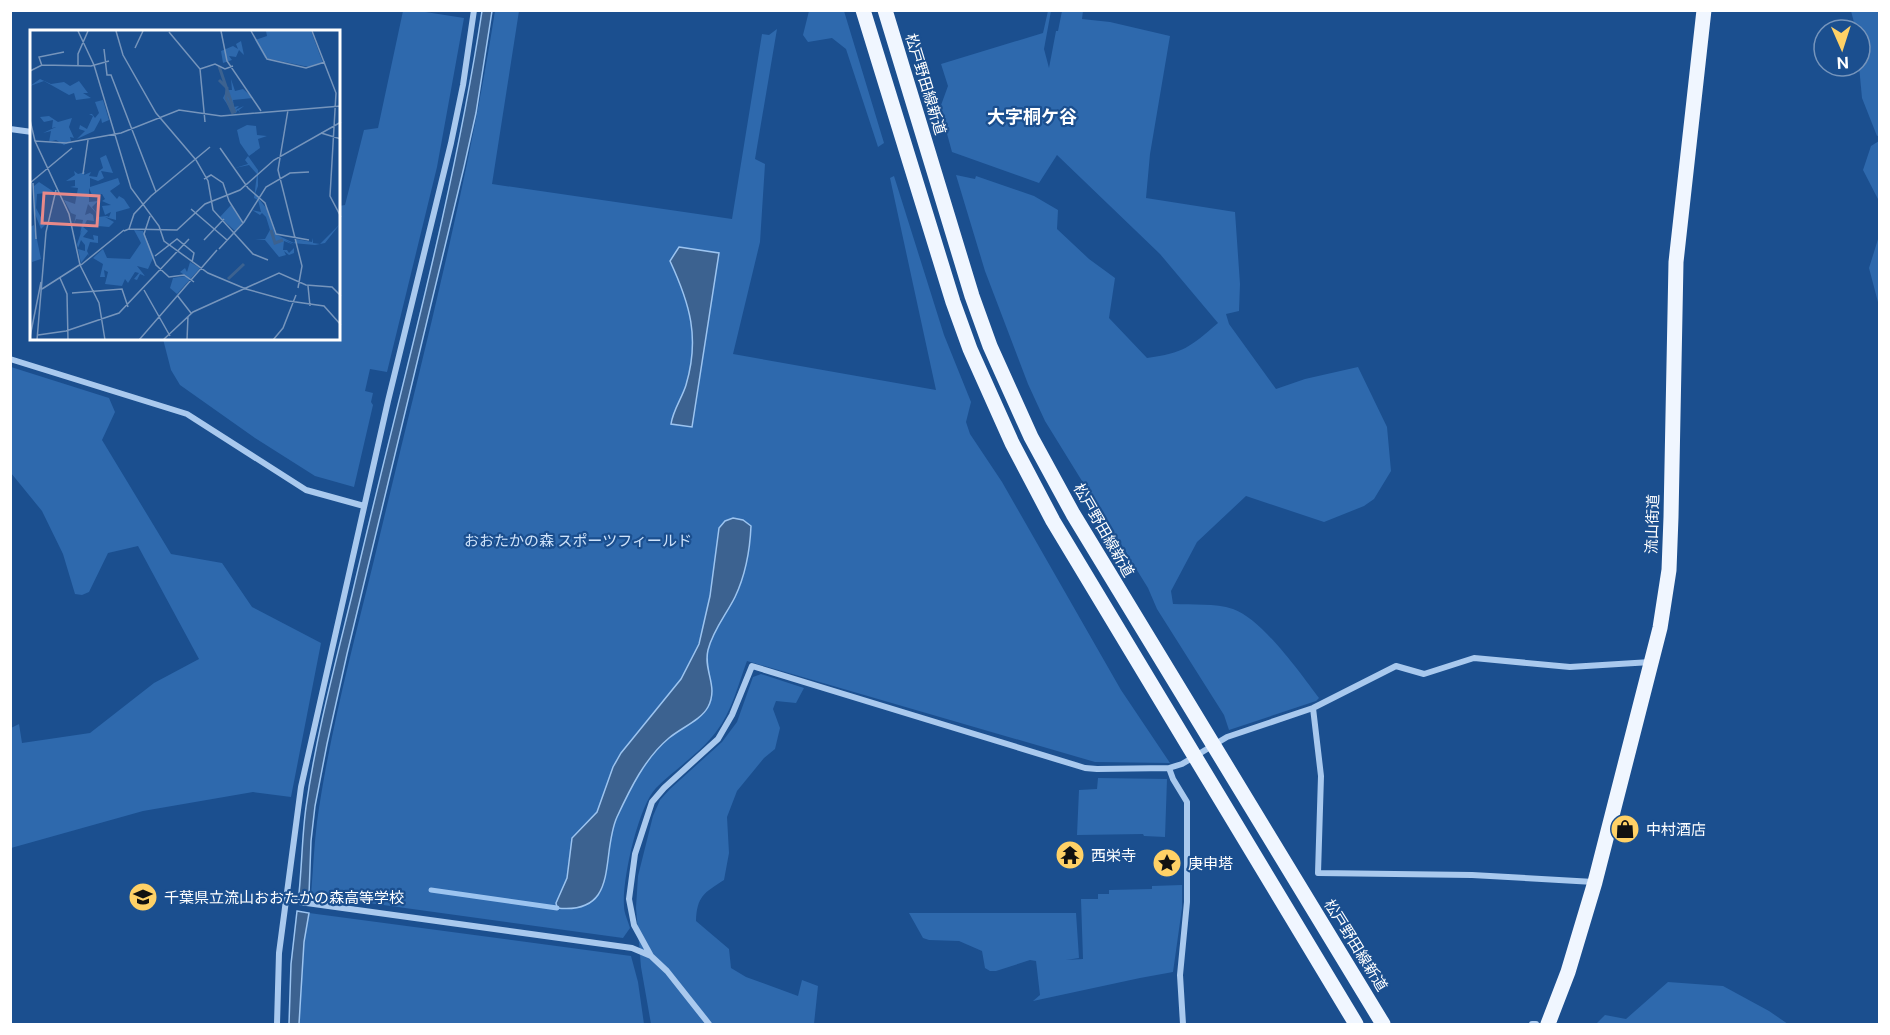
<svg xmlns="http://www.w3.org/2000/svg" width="1890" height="1035" viewBox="0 0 1890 1035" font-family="'Public Sans','Noto Sans JP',sans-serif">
  <rect width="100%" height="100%" fill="#1b4f8f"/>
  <path fill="#2e69ad" d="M 403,11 L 419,11 L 464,18 L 437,167 L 387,372 L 370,369 L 365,391 L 373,393 L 371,402 L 373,405 L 354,487 L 315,476 L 255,438 L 180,385 L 171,370 L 163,339 L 339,339 L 339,206 L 345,205 L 364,130 L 378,128 Z
    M 495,11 L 519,11 L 492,184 L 732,219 L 762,34 L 769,35 L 777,29 L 755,159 L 765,164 L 760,242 L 733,354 L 936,390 L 890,178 L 894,176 L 944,335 L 971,402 L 966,422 L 970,434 L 1002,482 L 1121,690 L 1170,763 L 1095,762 L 747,661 C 738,685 732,711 716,732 C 699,754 675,769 656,788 C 638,807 622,880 624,906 C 624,913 628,921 630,928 L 623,938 L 311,895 C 313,871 314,846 317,822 C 329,735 353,646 374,560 C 417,378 466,196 495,11 Z
    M 809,11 L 844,11 L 884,143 L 878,147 L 846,49 L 832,38 L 808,42 L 803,35 Z
    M 1048,11 L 1051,11 L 1044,49 L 1049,68 L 1056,31 L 1058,31 L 1062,11 L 1083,11 L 1082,19 L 1110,22 L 1170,36 L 1150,154 L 1146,198 L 1235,212 L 1240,284 L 1239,311 L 1226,314 L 1229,324 L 1276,389 L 1305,379 L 1358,367 L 1387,427 L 1391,471 L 1374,499 L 1364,506 L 1324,522 L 1246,496 L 1197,542 L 1171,591 L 1173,604 C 1192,605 1215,603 1233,609 C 1262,619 1300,673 1319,698 L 1316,701 L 1229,730 L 1224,715 L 1157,609 L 1148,588 L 1045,421 L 1028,384 L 985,271 L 956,175 L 975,179 L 976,176 L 1034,196 L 1058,210 L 1057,229 L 1089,259 L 1115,278 L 1109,318 L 1147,358 C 1184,353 1190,347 1218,323 L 1160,254 L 1057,155 L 1039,183 L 952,152 L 940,108 L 948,86 L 941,64 L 1043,33 Z
    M 1851,11 L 1879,11 L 1880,135 L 1877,136 L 1862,98 L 1859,66 L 1860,30 L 1856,30 Z
    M 1879,141 L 1879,201 L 1863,170 L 1871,146 Z
    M 1879,236 L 1879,306 L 1869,268 Z
    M 11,367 L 109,398 L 115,412 L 102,440 L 171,554 L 222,563 L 252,607 L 321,643 L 291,797 L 253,792 L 143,811 L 11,848 L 11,728 L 19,724 L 22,743 L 90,733 L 154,683 L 199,659 L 138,546 L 108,553 L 89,592 L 82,595 L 75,594 L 63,554 L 42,511 L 11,473 L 12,466 L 10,460 Z
    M 761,674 L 804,688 L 796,703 L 776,701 L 773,709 L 780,728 L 775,749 L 764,758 L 737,791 L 727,817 L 729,853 L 724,880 C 704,893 697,896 696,921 L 729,949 L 731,968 L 746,977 L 798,996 L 802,980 L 818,986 L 814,1024 L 651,1024 L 641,967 L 636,908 L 638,876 L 653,816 L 660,800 L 670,789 L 722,742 L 737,722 L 753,677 Z
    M 1098,778 L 1167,779 L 1165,837 L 1144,836 L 1143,834 L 1077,835 L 1079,790 L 1097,789 Z
    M 1182,885 L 1182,908 L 1173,972 L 1140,978 L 1033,1001 L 1040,995 L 1036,961 L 1030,960 L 996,971 L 990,971 L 985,968 L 982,951 L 959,941 L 929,940 L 923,938 L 909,913 L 1076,913 L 1079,958 L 1066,960 L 1083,959 L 1081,899 L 1098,899 L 1098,894 L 1109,894 L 1109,890 L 1152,889 L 1152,886 Z
    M 309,913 L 631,956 L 638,982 L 644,1024 L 299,1024 L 304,942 Z
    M 1668,982 L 1723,986 L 1769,1011 L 1788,1024 L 1596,1024 L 1605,1015 L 1626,1019 Z"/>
  <path fill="#3c6290" stroke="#9cc4f0" stroke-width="1.5" d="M 482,11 L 492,11 L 476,113 L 464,167 L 347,654 L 327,744 L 315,806 L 311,841 L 309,894 L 299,893 C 302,865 302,836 306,807 C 316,736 335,665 352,595 C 397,400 452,208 482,11 Z
    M 679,247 L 719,253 L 692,427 L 671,424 C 673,410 682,398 686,385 C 700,338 690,304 670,261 Z
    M 733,518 L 743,520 L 751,526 C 750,549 745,576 735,597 C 726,615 713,630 708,650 C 703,671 719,686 708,707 C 701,720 681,728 669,738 C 645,758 630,789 617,817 C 600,855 621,915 557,908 L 556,903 L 567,878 L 572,838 L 597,812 L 613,767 L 621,753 L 681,679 L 699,644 L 710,596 L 719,528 L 725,521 Z
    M 297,911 L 309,913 L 304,942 L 299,1024 L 289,1024 L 291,964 Z"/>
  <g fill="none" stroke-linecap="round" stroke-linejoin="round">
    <path stroke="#9cc4f0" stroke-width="5" d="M 431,890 L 557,908"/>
    <path stroke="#a9c9ee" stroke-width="6" d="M 10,129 L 32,132
      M 10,359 L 187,414 L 306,490 L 364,506
      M 1313,708 L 1321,776 L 1318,873 L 1472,875 L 1594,882
      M 1169,768 L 1182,764 L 1227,737 L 1313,708 L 1396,666 L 1424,674 L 1474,658 L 1570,667 L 1651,662
      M 285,900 L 632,948 L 651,956 L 667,971 L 709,1024
      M 651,956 L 634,925 L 629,899 L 635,854 L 652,802 L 664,788 L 718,739 L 732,715 L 752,666 L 1085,768 L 1097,769 L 1169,768 L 1173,779 L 1187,802 L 1187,902 L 1180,975 L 1183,1024
      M 277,1024 L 279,953 L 301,787 L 388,401 L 451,143 L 463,85 L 474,10
      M 1532,1024 L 1536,1024"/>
    <path stroke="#f0f6ff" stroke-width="15" d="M 863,10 L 953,302 L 970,349 L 1012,443 L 1053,521 L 1356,1024
      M 885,10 L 972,296 L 990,346 L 1031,437 L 1073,514 L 1383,1024
      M 1548,1024 L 1568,972 L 1595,882 L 1660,628 L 1669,570 L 1671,517 L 1676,262 L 1704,10"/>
  </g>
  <defs>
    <g id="shop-disc" transform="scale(1.5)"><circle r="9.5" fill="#ffd166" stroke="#1b4f8f"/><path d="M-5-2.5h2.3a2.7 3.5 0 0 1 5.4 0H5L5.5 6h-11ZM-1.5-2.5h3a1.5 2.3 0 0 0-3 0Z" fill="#111"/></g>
    <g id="temple-disc" transform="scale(1.5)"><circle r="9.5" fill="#ffd166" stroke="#1b4f8f"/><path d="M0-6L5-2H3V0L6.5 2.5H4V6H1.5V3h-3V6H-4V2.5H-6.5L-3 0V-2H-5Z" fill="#111"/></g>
    <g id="sight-disc" transform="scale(1.5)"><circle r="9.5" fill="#ffd166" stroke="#1b4f8f"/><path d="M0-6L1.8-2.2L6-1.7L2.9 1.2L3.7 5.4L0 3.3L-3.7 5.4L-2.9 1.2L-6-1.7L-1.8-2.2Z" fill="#111"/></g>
    <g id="school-disc" transform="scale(1.5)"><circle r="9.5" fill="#ffd166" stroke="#1b4f8f"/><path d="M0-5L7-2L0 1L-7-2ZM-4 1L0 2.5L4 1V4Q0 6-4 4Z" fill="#111"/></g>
  </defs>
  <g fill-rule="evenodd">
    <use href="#shop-disc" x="1625" y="829"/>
    <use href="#temple-disc" x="1070" y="855"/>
    <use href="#sight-disc" x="1167" y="863"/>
    <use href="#school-disc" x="143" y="897"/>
  </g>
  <g text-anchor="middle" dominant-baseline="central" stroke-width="4.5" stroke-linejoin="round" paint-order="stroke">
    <g font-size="15" fill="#fff" stroke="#1b4f8f">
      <text transform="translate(926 84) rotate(73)">松戸野田線新道</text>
      <text transform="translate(1652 524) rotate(-88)">流山街道</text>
      <text transform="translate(1104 530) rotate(60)">松戸野田線新道</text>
      <text transform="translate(1356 945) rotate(58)">松戸野田線新道</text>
    </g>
    <g font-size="15" fill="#cfe3fa" stroke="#1b4f8f">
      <text x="578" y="540">おおたかの森 スポーツフィールド</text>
    </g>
    <g font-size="15" fill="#fff" stroke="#1b4f8f" text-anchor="start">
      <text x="1646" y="829">中村酒店</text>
      <text x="1091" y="855">西栄寺</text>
      <text x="1188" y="863">庚申塔</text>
      <text x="164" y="897">千葉県立流山おおたかの森高等学校</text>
    </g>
    <g font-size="18" font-weight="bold" fill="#fff" stroke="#1b4f8f">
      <text x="1032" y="116">大字桐ケ谷</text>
    </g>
  </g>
  <g transform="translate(30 30)">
    <rect width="310" height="310" fill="#1b4f8f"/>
    <path d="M 236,1 L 281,1 L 293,33 L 279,37 L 235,28 L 225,10 L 237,6 ZM 211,11 L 214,25 L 209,20 L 206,27 L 199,26 L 202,30 L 193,33 L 191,21 L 203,16 L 208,19 L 206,14 ZM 10,49 L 21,54 L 34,52 L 40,56 L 49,51 L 58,63 L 53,63 L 61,68 L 46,70 L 44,63 L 39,65 L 14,51 L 0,56 ZM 201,49 L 205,61 L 213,59 L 223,68 L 203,70 L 204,77 L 209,76 L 205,80 L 214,76 L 209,80 L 210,83 L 208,80 L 205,84 L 202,78 L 203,83 L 193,68 L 197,60 L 202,60 ZM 73,70 L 79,90 L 72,93 L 71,88 L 64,101 L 47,109 L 55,101 L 49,99 L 50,95 L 57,99 L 63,86 L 59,84 L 62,84 L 65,88 L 69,83 L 65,72 ZM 19,86 L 28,92 L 42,88 L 39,97 L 44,108 L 40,107 L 41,111 L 34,115 L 26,110 L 19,112 L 21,101 L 13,103 L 26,97 L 22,98 L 23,90 L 14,92 L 10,87 ZM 217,95 L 226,96 L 227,105 L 237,106 L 228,109 L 230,118 L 219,126 L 210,113 L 207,100 ZM 76,125 L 83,143 L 71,141 L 74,148 L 68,151 L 60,148 L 60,157 L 88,148 L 90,154 L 80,161 L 87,169 L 89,166 L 94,169 L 100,178 L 86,182 L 86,190 L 75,187 L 84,192 L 79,197 L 68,196 L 68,187 L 77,186 L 79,187 L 81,182 L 75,185 L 72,176 L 81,175 L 72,171 L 75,169 L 72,164 L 62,165 L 59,158 L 59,172 L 68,171 L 62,177 L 68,185 L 58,174 L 55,185 L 60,183 L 63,185 L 64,191 L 57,190 L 50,204 L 53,190 L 46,189 L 44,194 L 46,185 L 41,183 L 34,170 L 45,174 L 48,158 L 40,157 L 45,156 L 45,150 L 36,151 L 45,145 L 44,141 L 48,144 L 55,142 L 54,145 L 61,142 L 59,146 L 67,147 L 69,141 L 73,138 L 70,128 ZM 218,126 L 228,140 L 228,156 L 225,164 L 237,179 L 245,204 L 264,213 L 266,209 L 282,212 L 283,208 L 283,213 L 290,214 L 310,194 L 295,213 L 285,215 L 262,213 L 255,210 L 264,215 L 254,211 L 253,220 L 257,220 L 259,223 L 264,218 L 264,223 L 259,225 L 254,221 L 256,225 L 249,227 L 235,210 L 225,209 L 235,209 L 240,200 L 236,187 L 232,183 L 230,185 L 222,180 L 231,182 L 228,170 L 224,168 L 227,144 L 219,135 L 205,138 L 218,134 L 215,130 ZM 9,152 L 24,162 L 7,164 L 6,178 L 15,195 L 11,199 L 5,184 L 4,156 ZM 201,175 L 212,193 L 205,201 L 190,187 ZM 4,195 L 11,229 L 2,232 L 0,197 ZM 53,197 L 58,201 L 53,207 L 64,210 L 63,205 L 68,206 L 68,213 L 60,212 L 57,221 L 58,223 L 60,228 L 58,224 L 51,233 L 48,219 L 55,221 L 55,215 L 51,210 L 48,218 L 47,214 ZM 104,200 L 113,201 L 124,226 L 118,239 L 107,236 L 115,246 L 110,244 L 107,250 L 104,249 L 109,243 L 105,242 L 98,253 L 95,249 L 92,256 L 75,254 L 78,242 L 74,240 L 75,247 L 70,247 L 73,234 L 63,228 L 73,219 L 77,228 L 100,229 L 111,213 ZM 160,232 L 170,238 L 147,264 L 140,258 L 143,248 L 156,246 L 150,242 L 155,238 L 157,242 Z" fill="#2e69ad"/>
    <path fill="none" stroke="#3c6290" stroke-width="3" d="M 189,36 L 205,83M 189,50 L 197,58 L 196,68 L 203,84M 241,200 L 245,213 L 253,210M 198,249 L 214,234"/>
    <path fill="none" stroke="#7695bc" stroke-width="1.5" d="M 48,1 L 64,35 L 101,158 L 129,196 L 134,211 L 178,243 L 216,259 L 259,271 L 294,276 L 311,295M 86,1 L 93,25 L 126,83 L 166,130 L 178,151 L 183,180 L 204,203M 191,1 L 197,31 L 231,81M 221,1 L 237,29 L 276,38 L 295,32M 282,1 L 306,63 L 300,166 L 311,187M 139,2 L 170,39 L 175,92M 105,18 L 113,1M 74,19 L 77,45 L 81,45 L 126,162M 48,35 L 48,24 L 58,1M 12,36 L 9,27 L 34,22M 170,39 L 185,34 L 195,39 L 203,36M 0,41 L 12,35 L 61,36 L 79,31M 258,80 L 248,140 L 272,236 L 268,258M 0,90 L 5,111M 291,103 L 311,109M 190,118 L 218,158 L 235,173 L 246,204 L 279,210M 53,144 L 58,110M 174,149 L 181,145 L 193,153 L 199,171 L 213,193M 0,153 L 42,118M 3,153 L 6,209M 161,179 L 197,210M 120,186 L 114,204 L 126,235 L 139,247 L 154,245 L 164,252M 99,199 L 147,200 L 175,174 L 210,160 L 244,130 L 311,92M 94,201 L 99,199 L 104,184 L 121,166 L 180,117M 203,202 L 223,224 L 238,230M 174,210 L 194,189M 189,219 L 214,192 L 236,157 L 260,143 L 279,142M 125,226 L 147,209 L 164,223 L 162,232M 51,235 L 94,200M 30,248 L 37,264 L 38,310M 278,256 L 280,276M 12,259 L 51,234M 114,260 L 140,306M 42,263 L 92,259 L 98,277M 147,265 L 161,283M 8,305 L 36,301 L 89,283 L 159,209M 0,307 L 11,252M 7,310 L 16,202 L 26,160M 75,310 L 69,273 L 50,235 L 39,184 L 5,111 L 36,113 L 91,103 L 149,80 L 191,86 L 311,76M 109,310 L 187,220M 133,310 L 163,282 L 249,243 L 276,255 L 302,257 L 311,266M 157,310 L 158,286M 243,310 L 253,298 L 266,265"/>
    <path fill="#e88989" fill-opacity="0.15" stroke="#e88989" stroke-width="3" d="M 14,163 L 69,166 L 67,196 L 12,193 Z"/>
    <rect width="310" height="310" fill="none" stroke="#fff" stroke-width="3"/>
  </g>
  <rect width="1890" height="1035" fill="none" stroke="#ffffff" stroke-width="24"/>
  <g transform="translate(1842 48) rotate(177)"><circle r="28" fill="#1b4f8f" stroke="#7695bc" stroke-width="1.5"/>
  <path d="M0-4.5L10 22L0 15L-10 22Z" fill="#ffd166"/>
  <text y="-9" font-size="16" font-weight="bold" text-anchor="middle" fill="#ffffff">N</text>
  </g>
</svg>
